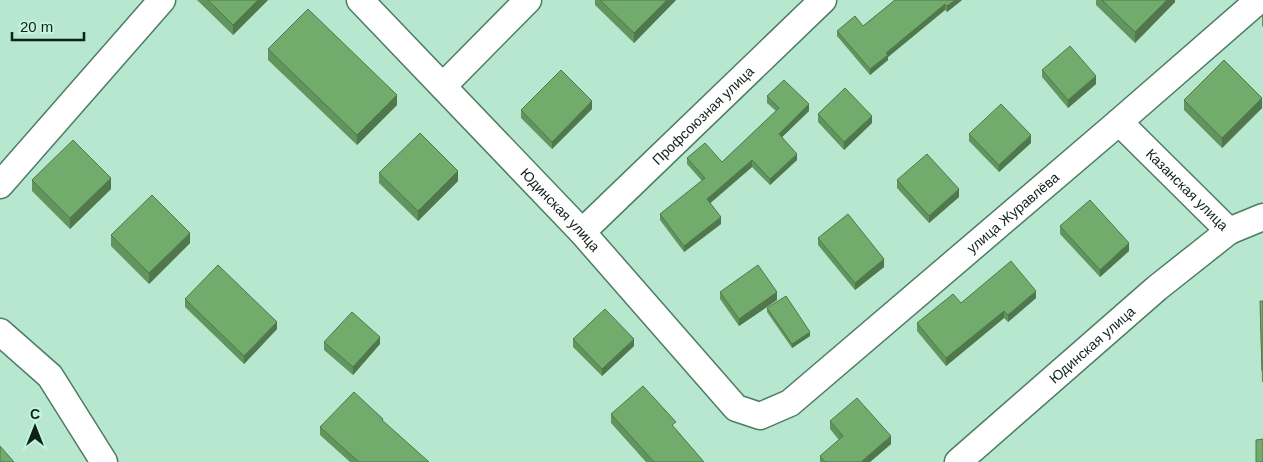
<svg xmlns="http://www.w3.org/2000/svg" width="1263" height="462" viewBox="0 0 1263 462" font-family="Arial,sans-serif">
  <rect width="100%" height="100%" fill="#b7e7ce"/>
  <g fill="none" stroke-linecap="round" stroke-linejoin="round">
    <g stroke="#4e7b65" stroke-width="29">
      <g id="minor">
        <path id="s1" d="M 360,0 L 582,232 L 736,408 L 760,416 L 790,403 L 1119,122 L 1259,0"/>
        <path d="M 443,86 L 528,0"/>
        <path id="s2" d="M 1119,122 L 1229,231 L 1263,217"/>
        <path d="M 0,185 L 162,0"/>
        <path id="s3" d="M 582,232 L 823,0"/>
        <path d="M 0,332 L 50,376 L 104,462"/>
        <path id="s4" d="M 958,462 L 1157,288 L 1229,231"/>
      </g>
    </g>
    <use href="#minor" stroke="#fff" stroke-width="26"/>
  </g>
  <path fill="#62945d" d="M 197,0 L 268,0 L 233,35 Z
    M 595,0 L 676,0 L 634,43 L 595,5 Z
    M 895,0 L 962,0 L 947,12 L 945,10 L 888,57 L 888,60 L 870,75 L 837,36 L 837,31 L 863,26 Z
    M 1096,0 L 1175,0 L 1175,2 L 1135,43 L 1096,5 Z
    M 1263,14 L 1263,27 L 1262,26 L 1262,15 Z
    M 268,49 L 397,105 L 357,145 L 268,60 Z
    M 1042,70 L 1096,84 L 1068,108 L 1042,77 Z
    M 767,96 L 809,111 L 782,137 L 797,160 L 770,185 L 752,167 L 710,203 L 721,224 L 684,252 L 660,220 L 660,214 L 702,181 L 687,164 L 687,158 L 722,162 L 776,111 L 767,103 Z
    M 1184,100 L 1262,108 L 1222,148 L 1184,110 Z
    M 592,109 L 552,149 L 521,118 L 521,110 Z
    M 818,114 L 872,123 L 844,150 L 818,122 Z
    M 969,134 L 1031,143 L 999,172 L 969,141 Z
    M 379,173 L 458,181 L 418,221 L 379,183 Z
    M 32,180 L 111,189 L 70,229 L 32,191 Z
    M 897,180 L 959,197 L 929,223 L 897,188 Z
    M 1060,226 L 1129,251 L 1100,277 L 1060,234 Z
    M 111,235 L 190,243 L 149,284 L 111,246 Z
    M 818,238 L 884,267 L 855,290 L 818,245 Z
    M 720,292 L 777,300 L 739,326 L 720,299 Z
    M 1036,298 L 1008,322 L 1004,318 L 946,366 L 917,331 L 917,323 L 961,303 Z
    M 185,299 L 277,329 L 244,364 L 185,307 Z
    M 1263,301 L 1263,382 L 1262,382 L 1260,312 Z
    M 767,308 L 810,336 L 792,348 L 767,312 Z
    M 573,339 L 634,346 L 602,376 L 573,347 Z
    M 324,342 L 380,344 L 353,375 L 324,350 Z
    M 611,414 L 676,429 L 704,462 L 646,462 L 611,423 Z
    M 830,421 L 891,444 L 870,462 L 820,462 L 820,456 L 839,440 L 830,429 Z
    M 383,422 L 429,462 L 350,462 L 320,435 L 320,427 Z"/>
  <path fill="#50784c" d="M 258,0 L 268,0 L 233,35 L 233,25 Z
    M 667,0 L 676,0 L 634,43 L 634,33 Z
    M 955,0 L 962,0 L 947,12 L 947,6 Z
    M 1167,0 L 1175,0 L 1175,2 L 1135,43 L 1135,32 Z
    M 945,4 L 945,10 L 888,57 L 888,60 L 870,75 L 870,69 L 886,53 Z
    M 1096,76 L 1096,84 L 1068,108 L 1068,100 Z
    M 397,95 L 397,105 L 357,145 L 357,135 Z
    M 1262,98 L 1262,108 L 1222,148 L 1222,138 Z
    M 592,101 L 592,109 L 552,149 L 552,142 Z
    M 809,104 L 809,111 L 779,140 L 779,134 Z
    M 872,116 L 872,123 L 844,150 L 844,142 Z
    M 1031,135 L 1031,143 L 999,172 L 999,165 Z
    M 797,154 L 797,160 L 770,185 L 770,179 Z
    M 752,160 L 752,167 L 707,206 L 707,199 Z
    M 458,171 L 458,181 L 418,221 L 418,211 Z
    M 111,178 L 111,189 L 70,229 L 70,218 Z
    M 959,189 L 959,197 L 929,223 L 929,216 Z
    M 721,217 L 721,224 L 684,252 L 684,246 Z
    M 190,233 L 190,243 L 149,284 L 149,273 Z
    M 1129,243 L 1129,251 L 1100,277 L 1100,270 Z
    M 884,259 L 884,267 L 855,290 L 855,283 Z
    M 1036,291 L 1036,298 L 1008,322 L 1008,315 Z
    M 777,292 L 777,300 L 739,326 L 739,319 Z
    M 1004,311 L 1004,318 L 946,366 L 946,358 Z
    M 277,322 L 277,329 L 244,364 L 244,356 Z
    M 810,332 L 810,336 L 792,348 L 792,344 Z
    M 380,337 L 380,344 L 353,375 L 353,367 Z
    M 634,339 L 634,346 L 602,376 L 602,369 Z
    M 891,436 L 891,444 L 870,462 L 861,462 Z"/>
  <path fill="#72ac6c" stroke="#50784c" d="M 208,0 L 258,0 L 233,25 Z
    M 600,0 L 667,0 L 634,33 Z
    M 895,0 L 955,0 L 947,6 L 945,4 L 886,53 L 888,55 L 870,69 L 837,31 L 855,16 L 863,26 Z
    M 1102,0 L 1167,0 L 1135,32 Z
    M 308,9 L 397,95 L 357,135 L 268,49 Z
    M 1070,46 L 1096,76 L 1068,100 L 1042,70 Z
    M 1224,60 L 1262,98 L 1222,138 L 1184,100 Z
    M 561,70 L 592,101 L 552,142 L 521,110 Z
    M 784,80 L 809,104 L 779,134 L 797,154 L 770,179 L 752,160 L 707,199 L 721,217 L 684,246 L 660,214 L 705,178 L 687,158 L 705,143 L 722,162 L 779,108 L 767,96 Z
    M 845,88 L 872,116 L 844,142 L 818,114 Z
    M 1001,104 L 1031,135 L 999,165 L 969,134 Z
    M 420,133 L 458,171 L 418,211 L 379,173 Z
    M 73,140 L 111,178 L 70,218 L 32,180 Z
    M 927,154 L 959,189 L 929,216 L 897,180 Z
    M 152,195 L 190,233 L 149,273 L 111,235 Z
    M 1090,200 L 1129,243 L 1100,270 L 1060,226 Z
    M 848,214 L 884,259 L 855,283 L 818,238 Z
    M 1011,261 L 1036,291 L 1008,315 L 1004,311 L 946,358 L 917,323 L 953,294 L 961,303 Z
    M 218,265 L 277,322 L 244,356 L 185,299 Z
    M 758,265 L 777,292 L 739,319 L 720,292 Z
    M 786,296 L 810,332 L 792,344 L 767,308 Z
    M 1260,301 L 1263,301 L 1263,371 L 1262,371 Z
    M 605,309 L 634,339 L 602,369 L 573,339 Z
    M 352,312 L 380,337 L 353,367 L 324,342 Z
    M 643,386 L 676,422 L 672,425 L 704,462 L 654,462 L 611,414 Z
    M 354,392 L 383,419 L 382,420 L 429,462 L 359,462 L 320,427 Z
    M 857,398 L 891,436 L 861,462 L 825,462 L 820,456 L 843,436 L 830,421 Z
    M 1263,439 L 1263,462 L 1256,462 L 1256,440 Z
    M 0,446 L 14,462 L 0,462 Z"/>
  <g text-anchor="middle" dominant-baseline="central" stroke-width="4" stroke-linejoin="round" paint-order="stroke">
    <g font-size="14" fill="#0f2219" stroke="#c4f4db">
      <text stroke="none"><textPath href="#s3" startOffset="168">Профсоюзная улица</textPath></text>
      <text stroke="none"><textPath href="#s2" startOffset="96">Казанская улица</textPath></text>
      <text stroke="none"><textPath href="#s1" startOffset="290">Юдинская улица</textPath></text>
      <text stroke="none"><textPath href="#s1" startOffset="906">улица Журавлёва</textPath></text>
      <text stroke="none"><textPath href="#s4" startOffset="178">Юдинская улица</textPath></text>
    </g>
  </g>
  <g transform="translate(35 427)" stroke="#c4f4db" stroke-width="4" paint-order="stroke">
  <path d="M0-4L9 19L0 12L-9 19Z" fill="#0f2219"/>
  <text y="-8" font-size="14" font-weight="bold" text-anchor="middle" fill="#0f2219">С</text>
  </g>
  <path d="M12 32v8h72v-8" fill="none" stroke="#0f2219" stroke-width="2.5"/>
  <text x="20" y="32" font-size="15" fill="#0f2219" stroke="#c4f4db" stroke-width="4" paint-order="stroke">20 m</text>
</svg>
